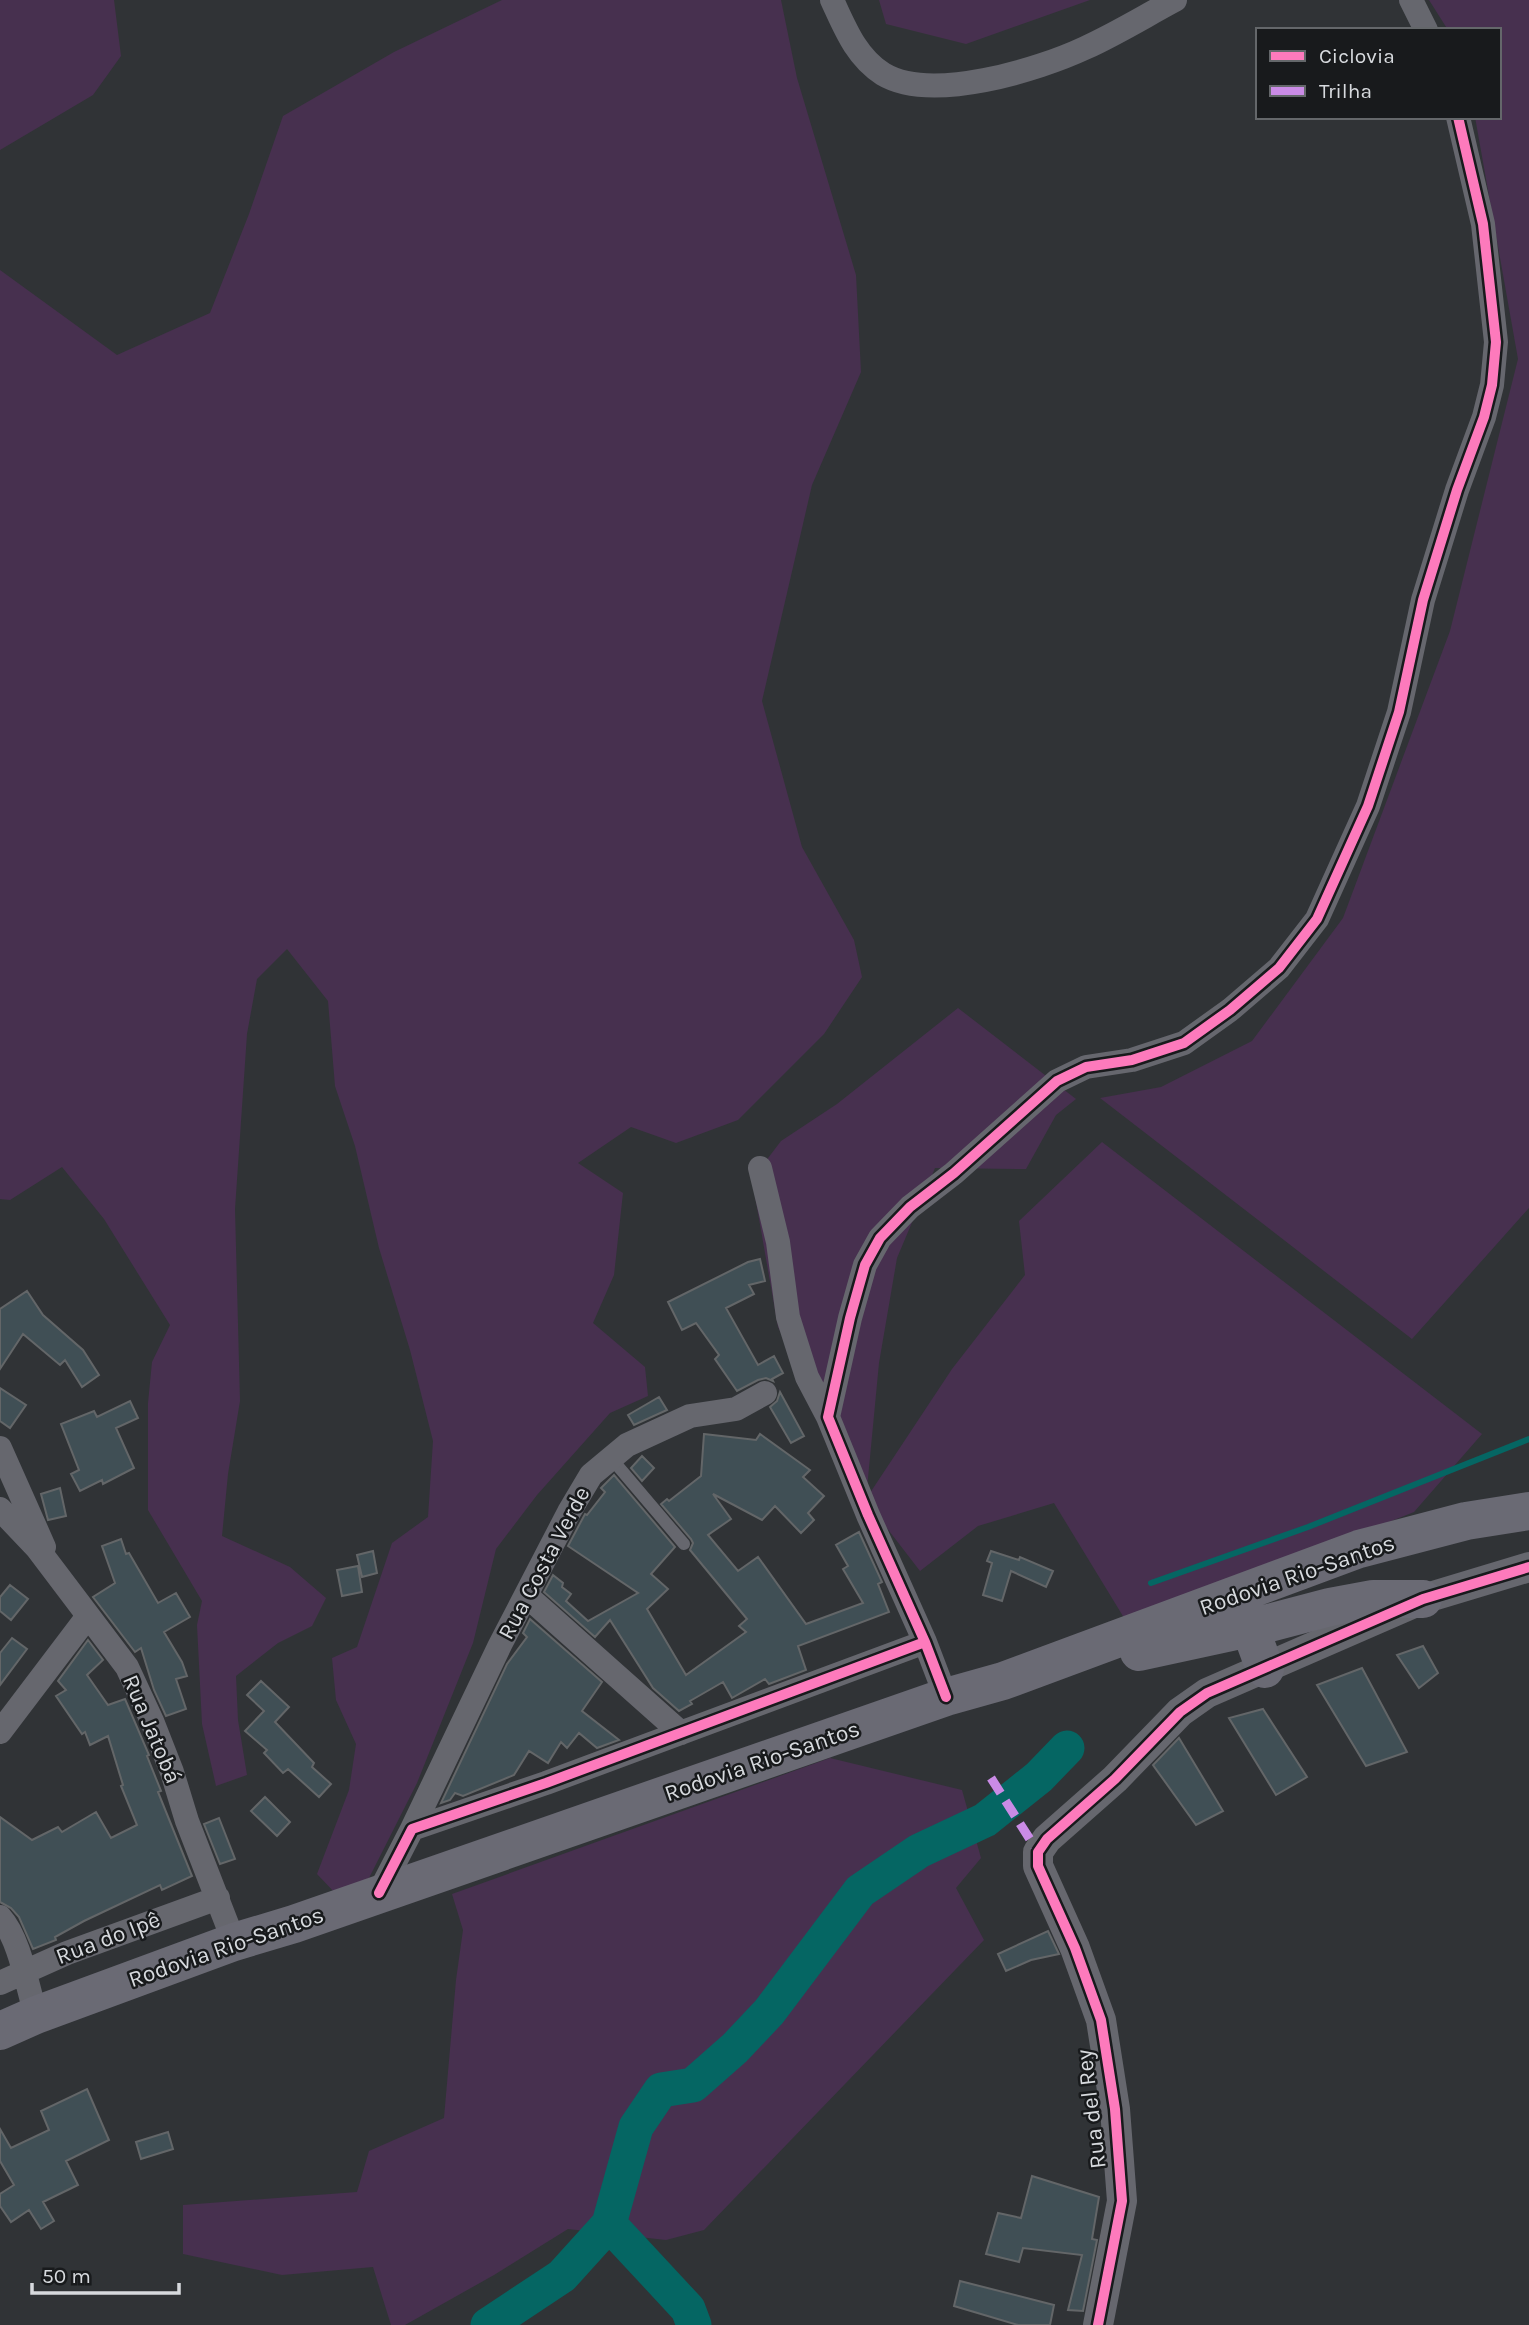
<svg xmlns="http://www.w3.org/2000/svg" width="1529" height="2325" viewBox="0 0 1529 2325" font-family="Karla,sans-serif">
  <rect width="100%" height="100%" fill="#303336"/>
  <path fill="#47304f" d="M 0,0 L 114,0 L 121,56 L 93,95 L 0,150 Z
    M 502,0 L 781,0 L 797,78 L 856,275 L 861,372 L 812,485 L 762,701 L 802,847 L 854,940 L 862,977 L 824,1034 L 738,1120 L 676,1143 L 631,1127 L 578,1163 L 623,1193 L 614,1275 L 593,1323 L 645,1367 L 648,1396 L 610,1413 L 537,1495 L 496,1549 L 473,1643 L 417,1783 L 369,1878 L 336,1894 L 317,1874 L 349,1790 L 356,1744 L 336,1700 L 332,1658 L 357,1647 L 392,1543 L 428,1517 L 433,1441 L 410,1350 L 379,1248 L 355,1146 L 335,1086 L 328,1001 L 287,949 L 257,979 L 247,1034 L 235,1209 L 240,1401 L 228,1474 L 222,1536 L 290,1567 L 326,1598 L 312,1626 L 278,1643 L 236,1676 L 238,1720 L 247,1775 L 216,1786 L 202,1724 L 197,1625 L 202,1601 L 148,1510 L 148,1403 L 152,1362 L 170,1325 L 104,1219 L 62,1167 L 10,1200 L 0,1199 L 0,270 L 117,355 L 210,313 L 249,214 L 283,116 L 394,52 Z
    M 879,0 L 1090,0 L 966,44 L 886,24 Z
    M 1429,0 L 1529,0 L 1529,1208 L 1412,1339 L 1100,1098 L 1161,1087 L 1252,1041 L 1343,918 L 1450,631 L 1518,359 L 1475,117 L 1499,117 L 1499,30 L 1448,30 Z
    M 958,1008 L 1076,1099 L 1056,1115 L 1026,1169 L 935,1168 L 897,1258 L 879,1363 L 866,1499 L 952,1369 L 1025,1275 L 1019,1221 L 1102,1142 L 1482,1434 L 1414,1512 L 1129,1626 L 1054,1503 L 978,1526 L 920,1571 L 866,1501 L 778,1327 L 752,1179 L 781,1141 L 837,1104 Z
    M 830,1758 L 962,1790 L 981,1858 L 956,1888 L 984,1940 L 704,2230 L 666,2240 L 568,2229 L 494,2275 L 405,2325 L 391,2325 L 373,2267 L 282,2275 L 183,2254 L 183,2205 L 357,2192 L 369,2151 L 444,2118 L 456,1980 L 463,1930 L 452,1894 Z"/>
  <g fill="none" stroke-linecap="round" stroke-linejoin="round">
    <path stroke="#056663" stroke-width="6" d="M 1151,1583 L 1308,1527 L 1529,1439"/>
    <path stroke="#056663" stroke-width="35" d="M 609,2224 L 688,2309 L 694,2325
      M 488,2325 L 562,2276 L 609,2224 L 636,2127 L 661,2090 L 693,2085 L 735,2048 L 769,2012 L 860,1891 L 919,1851 L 985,1820 L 1039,1777 L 1067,1748"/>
  </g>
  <path fill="#404f55" stroke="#636668" stroke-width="2" d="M 760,1259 L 765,1281 L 749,1285 L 754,1294 L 726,1308 L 758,1365 L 774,1356 L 783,1373 L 772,1379 L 773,1381 L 766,1378 L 758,1380 L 737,1391 L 715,1359 L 719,1355 L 696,1323 L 682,1330 L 668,1302 L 748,1262 Z
    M 27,1291 L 43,1315 L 83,1350 L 99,1375 L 82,1387 L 65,1360 L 60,1365 L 23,1334 L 0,1369 L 0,1309 Z
    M 0,1388 L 26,1405 L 10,1428 L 0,1421 Z
    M 780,1392 L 804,1436 L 791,1443 L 770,1407 L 777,1401 Z
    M 659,1397 L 667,1410 L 634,1425 L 628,1415 Z
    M 130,1401 L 138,1418 L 116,1428 L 134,1468 L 103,1484 L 102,1480 L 80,1491 L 71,1474 L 79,1470 L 61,1424 L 94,1411 L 97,1417 Z
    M 704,1434 L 756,1440 L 760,1434 L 810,1470 L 803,1477 L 824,1496 L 808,1513 L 814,1520 L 801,1533 L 775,1506 L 762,1520 L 713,1494 L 731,1519 L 708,1535 L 738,1571 L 758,1557 L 806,1624 L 863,1603 L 843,1569 L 848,1566 L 836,1545 L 859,1532 L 882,1582 L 878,1584 L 889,1612 L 798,1646 L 806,1670 L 769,1684 L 765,1679 L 732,1698 L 723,1682 L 690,1701 L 692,1704 L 679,1711 L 653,1688 L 610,1620 L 595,1637 L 544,1592 L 553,1575 L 563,1583 L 562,1587 L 571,1594 L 566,1601 L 588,1621 L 638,1593 L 568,1546 L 585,1514 L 587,1515 L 605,1492 L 601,1488 L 614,1475 L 675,1547 L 651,1574 L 668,1589 L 647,1609 L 686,1675 L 746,1632 L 739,1626 L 747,1619 L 690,1550 L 693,1543 L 691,1539 L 661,1504 L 667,1499 L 669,1501 L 701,1476 Z
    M 642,1456 L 654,1468 L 642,1481 L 631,1468 Z
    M 60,1488 L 66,1516 L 48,1520 L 41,1494 Z
    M 121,1539 L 126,1554 L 129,1553 L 158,1603 L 176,1593 L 190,1617 L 164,1632 L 182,1662 L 187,1676 L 176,1679 L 186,1709 L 166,1716 L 154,1690 L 141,1648 L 135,1652 L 93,1597 L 115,1583 L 102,1546 Z
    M 373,1551 L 377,1573 L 362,1577 L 357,1555 Z
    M 991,1551 L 1019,1560 L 1020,1557 L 1053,1571 L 1046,1587 L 1011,1571 L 1002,1601 L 983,1595 L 992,1563 L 987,1561 Z
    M 358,1566 L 362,1592 L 342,1596 L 337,1570 Z
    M 10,1585 L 28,1599 L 11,1620 L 0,1611 L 0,1597 Z
    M 530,1619 L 602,1682 L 582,1711 L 619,1740 L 597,1748 L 579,1733 L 567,1748 L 561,1742 L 548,1763 L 529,1751 L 514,1775 L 463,1796 L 455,1793 L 450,1800 L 441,1803 L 507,1664 L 527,1637 L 523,1633 Z
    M 12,1638 L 27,1649 L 0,1685 L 0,1653 Z
    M 88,1640 L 103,1660 L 87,1675 L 108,1705 L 125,1699 L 149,1755 L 147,1756 L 161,1791 L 158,1792 L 192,1876 L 162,1890 L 160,1885 L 84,1921 L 55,1937 L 56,1940 L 33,1949 L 19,1917 L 11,1908 L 0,1902 L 0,1817 L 32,1840 L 58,1827 L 62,1832 L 96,1812 L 111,1838 L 137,1825 L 121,1786 L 123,1785 L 108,1736 L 90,1745 L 85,1732 L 82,1734 L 56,1696 L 66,1690 L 58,1681 Z
    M 1423,1646 L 1438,1673 L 1419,1688 L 1397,1655 Z
    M 1362,1668 L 1407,1752 L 1366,1766 L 1317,1685 Z
    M 261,1681 L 289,1707 L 275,1722 L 314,1763 L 312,1767 L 331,1784 L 319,1797 L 288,1769 L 283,1773 L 264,1753 L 267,1750 L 245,1731 L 264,1711 L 247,1695 Z
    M 1263,1709 L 1307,1777 L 1276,1795 L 1229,1718 Z
    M 1179,1738 L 1223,1811 L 1196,1825 L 1153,1765 Z
    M 265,1797 L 290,1822 L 277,1836 L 251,1811 Z
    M 219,1818 L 235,1859 L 220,1864 L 204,1824 Z
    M 1048,1931 L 1059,1954 L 1031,1960 L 1006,1971 L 998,1954 Z
    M 87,2089 L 109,2140 L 66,2161 L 78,2185 L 43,2202 L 54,2221 L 41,2229 L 29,2210 L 11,2222 L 0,2206 L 0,2194 L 14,2185 L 0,2161 L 0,2129 L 11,2148 L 49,2130 L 41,2111 Z
    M 168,2132 L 173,2149 L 141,2159 L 136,2142 Z
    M 1032,2176 L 1099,2197 L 1092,2239 L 1097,2240 L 1083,2311 L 1068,2310 L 1082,2255 L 1023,2248 L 1019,2262 L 986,2254 L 998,2213 L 1021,2218 Z
    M 960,2281 L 1054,2305 L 1050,2325 L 1018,2325 L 954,2306 Z"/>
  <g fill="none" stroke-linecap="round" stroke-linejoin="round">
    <path stroke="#66676e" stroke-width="12" d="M 611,1458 L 684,1544"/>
    <path stroke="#66676e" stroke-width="24" d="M 832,0 C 845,28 856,57 883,74 C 931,103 1038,70 1085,48 C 1116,34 1145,16 1175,0
      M 1411,0 L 1426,30
      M 760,1168 L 778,1242 L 788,1317 L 807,1377 L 828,1417
      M 0,1448 L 44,1547
      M 0,1509 L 37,1548 L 127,1667 L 152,1721 L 172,1772 L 187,1821 L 234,1942
      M 527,1596 L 681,1733
      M 925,1642 L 868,1515 L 828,1417 L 850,1318 L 865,1265 L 880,1238 L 910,1207 L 954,1173 L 1057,1081 L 1086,1067 L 1132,1060 L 1184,1043 L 1230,1010 L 1279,968 L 1317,919 L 1368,806 L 1399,712 L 1423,600 L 1457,490 L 1484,417 L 1492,385 L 1496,342 L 1483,224 L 1458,117
      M 0,1732 L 88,1616
      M 412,1829 L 500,1645 L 569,1512 L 591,1475 L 627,1445 L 690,1416 L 736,1409 L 765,1393
      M 379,1893 L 412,1829 L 546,1783 L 925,1642 L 946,1697
      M 0,1917 C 20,1939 27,1986 36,2015
      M 0,1983 L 67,1953 L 218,1898"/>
    <path stroke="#66676e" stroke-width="30" d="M 1098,2325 L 1122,2201 L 1115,2109 L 1101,2020 L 1075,1948 L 1038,1866 L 1038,1852 L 1047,1839 L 1115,1779 L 1180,1712 L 1207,1693 L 1423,1599 L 1529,1567"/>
    <path stroke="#6a6a74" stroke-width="38" d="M 1250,1628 L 1265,1669
      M 1139,1652 L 1250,1628 L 1330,1607 L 1373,1599 L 1423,1599
      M 0,2031 L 36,2015 L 234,1942 L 294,1924 L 946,1697 L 1003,1681 L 1359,1549 L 1466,1521 L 1529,1511"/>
    <path stroke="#ca8be6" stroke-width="9" stroke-dasharray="18 9" stroke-linecap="butt" d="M 991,1778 L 1038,1852"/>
    <g stroke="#181a1c" stroke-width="15">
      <path id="cycleway" d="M 925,1642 L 868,1515 L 828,1417 L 850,1318 L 865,1265 L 880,1238 L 910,1207 L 954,1173 L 1057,1081 L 1086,1067 L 1132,1060 L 1184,1043 L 1230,1010 L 1279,968 L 1317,919 L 1368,806 L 1399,712 L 1423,600 L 1457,490 L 1484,417 L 1492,385 L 1496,342 L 1483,224 L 1458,117
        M 379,1893 L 412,1829 L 546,1783 L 925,1642 L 946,1697
        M 1098,2325 L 1122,2201 L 1115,2109 L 1101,2020 L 1075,1948 L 1038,1866 L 1038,1852 L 1047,1839 L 1115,1779 L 1180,1712 L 1207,1693 L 1423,1599 L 1529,1567"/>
    </g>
    <use href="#cycleway" stroke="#fd7abc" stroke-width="10"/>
  </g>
  <g text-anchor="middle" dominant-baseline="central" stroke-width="5" stroke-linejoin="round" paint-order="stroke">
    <g font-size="23" fill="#d7dade" stroke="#181a1c">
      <text transform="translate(544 1563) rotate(-62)">Rua Costa Verde</text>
      <text transform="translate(1297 1575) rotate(-19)">Rodovia Rio-Santos</text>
      <text transform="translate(152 1729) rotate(67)">Rua Jatobá</text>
      <text transform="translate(762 1761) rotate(-19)">Rodovia Rio-Santos</text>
      <text transform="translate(108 1938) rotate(-21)">Rua do Ipê</text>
      <text transform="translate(226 1947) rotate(-19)">Rodovia Rio-Santos</text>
      <text transform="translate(1091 2109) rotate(-97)">Rua del Rey</text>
    </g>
  </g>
  <rect x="1256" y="28" width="245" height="91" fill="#181a1c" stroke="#64676a" stroke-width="2"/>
  <rect x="1270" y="51" width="35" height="10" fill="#fd7abc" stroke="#64676a" stroke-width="2"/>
  <text x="1319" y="63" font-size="21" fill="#d7dade">Ciclovia</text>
  <rect x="1270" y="86" width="35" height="10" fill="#ca8be6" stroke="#64676a" stroke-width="2"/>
  <text x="1319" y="98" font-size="21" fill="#d7dade">Trilha</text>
  <path d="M32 2283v10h147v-10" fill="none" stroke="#d7dade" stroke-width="3.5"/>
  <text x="42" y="2283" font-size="21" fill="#d7dade" stroke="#181a1c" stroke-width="5" paint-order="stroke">50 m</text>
</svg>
